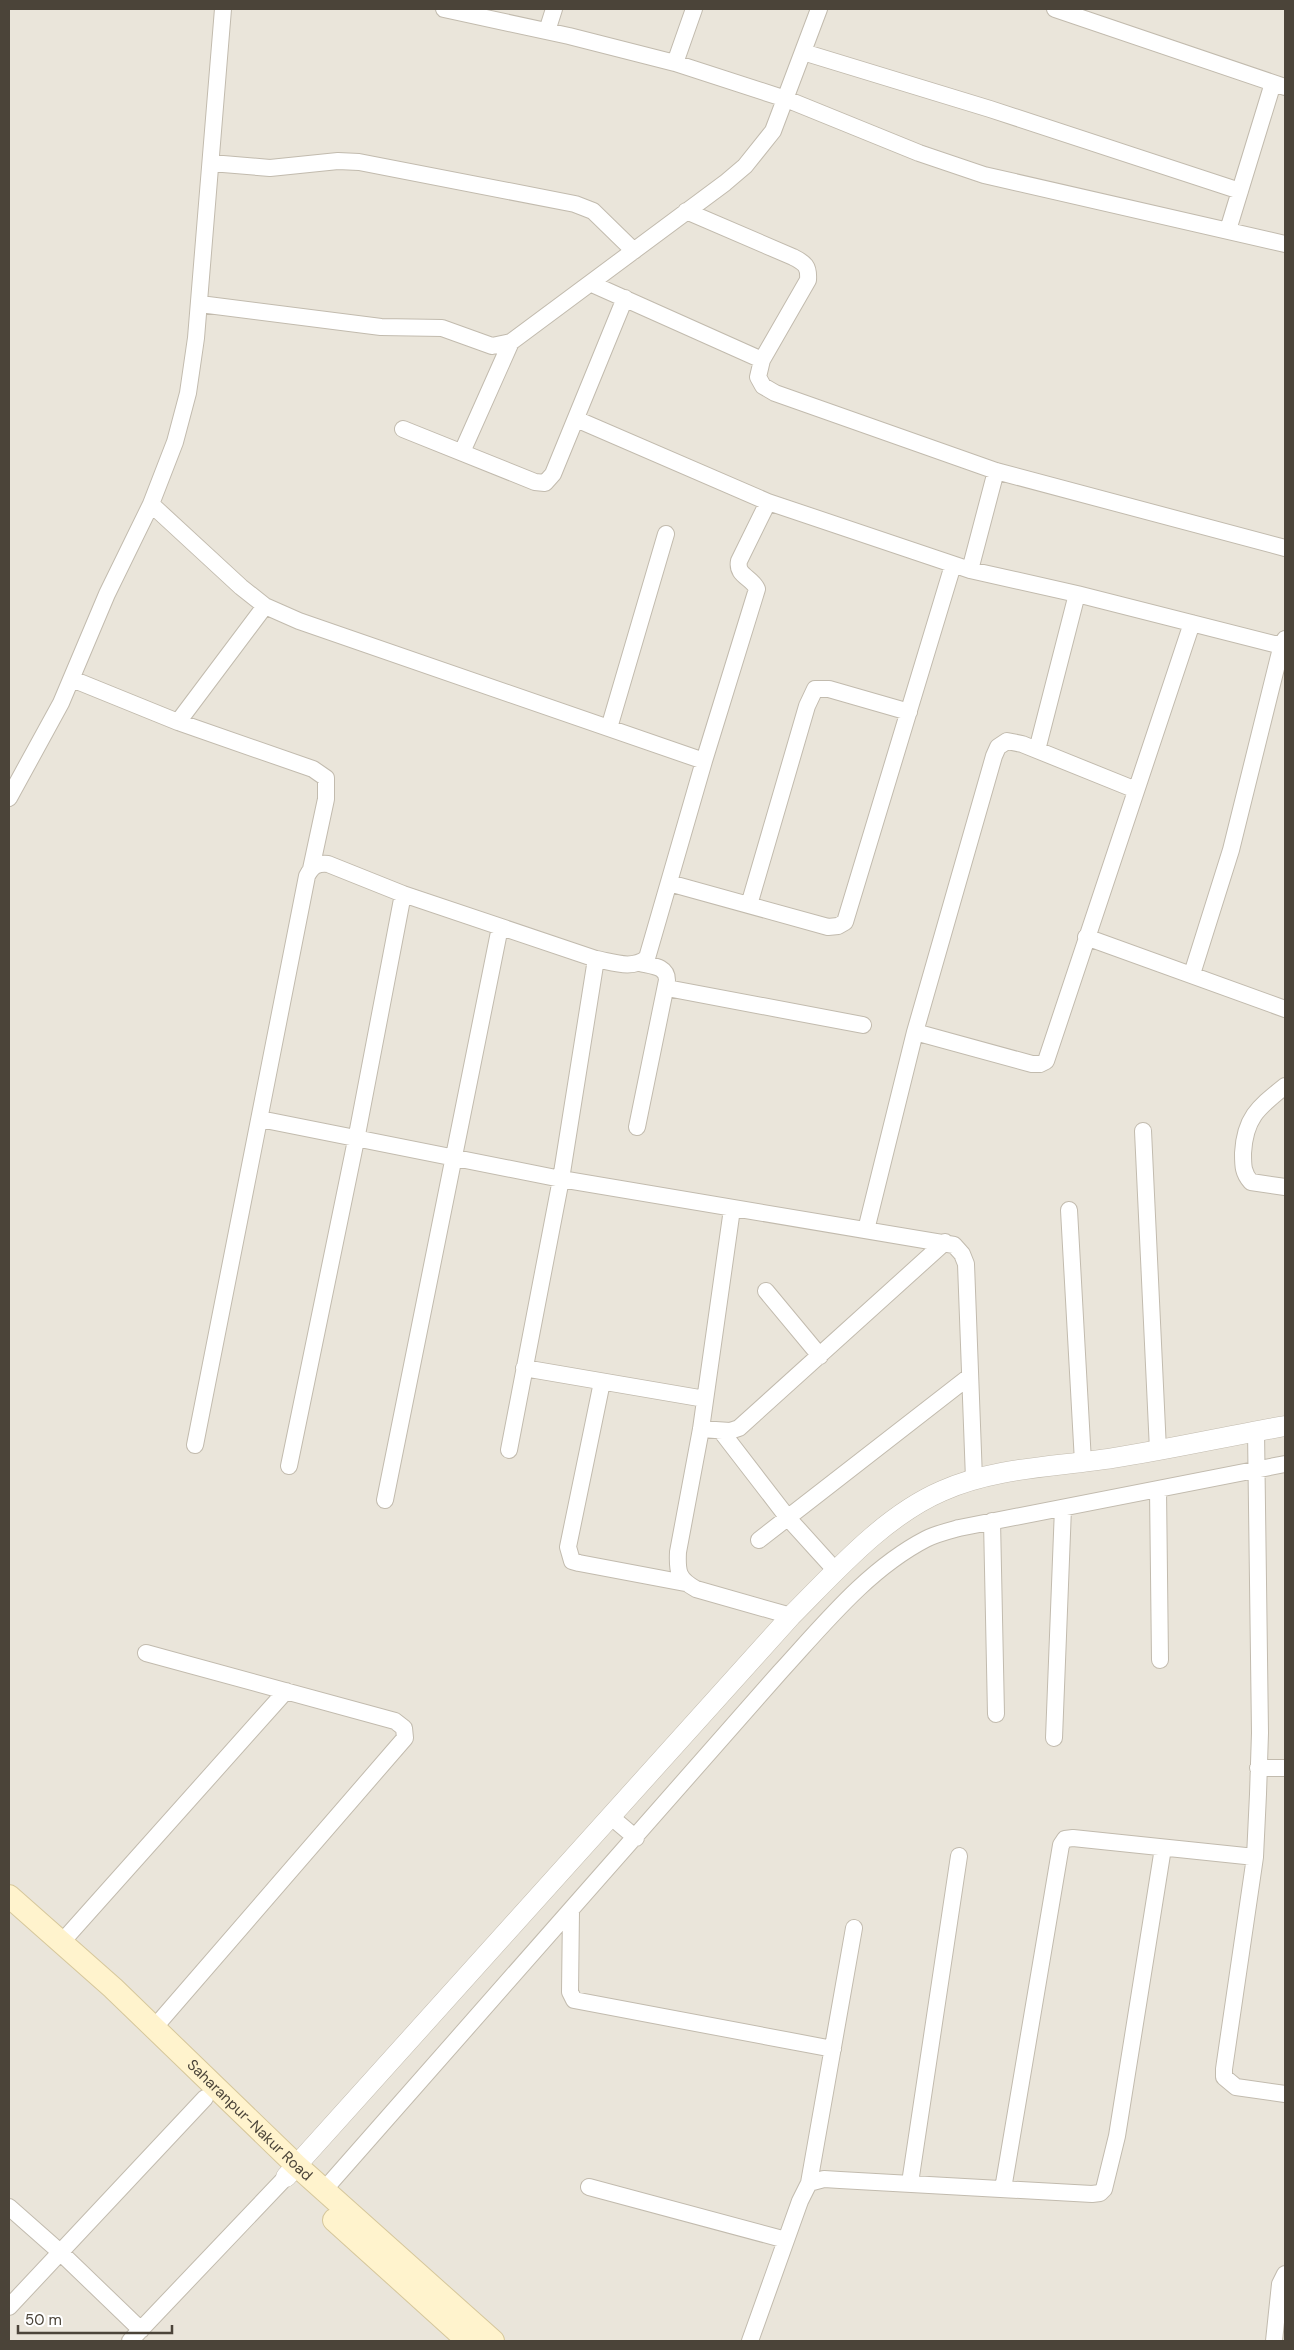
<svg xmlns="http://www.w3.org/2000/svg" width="1294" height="2350" viewBox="0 0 1294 2350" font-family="'DM Sans',sans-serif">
  <rect width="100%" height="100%" fill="#f6f3ec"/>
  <path fill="#eae5da" d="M 9,9 L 1285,9 L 1285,2341 L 9,2341 Z"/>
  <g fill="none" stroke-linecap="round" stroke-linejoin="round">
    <g stroke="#c2bbae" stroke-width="18">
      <path id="minor" d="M 444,9 L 569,36 L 675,63 L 786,99 L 919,153 L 984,175 L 1285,244
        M 1055,9 L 1285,87
        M 547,31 L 554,9
        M 803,52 L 990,109 L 1240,191
        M 675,63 L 694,9
        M 211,163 L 270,168 L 338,161 L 359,162 L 575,204 L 593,211 L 634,251
        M 686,211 L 793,257 C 805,263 809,266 808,280 L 762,360 L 758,377 L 763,386 L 775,393 L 996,471 L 1285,548
        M 1228,230 L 1273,83
        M 592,284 L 762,360
        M 200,304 L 381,327 L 442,328 L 492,346 L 511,342 L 725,183 L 745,166 L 773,131 L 819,9
        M 576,419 L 768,502 L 970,570 L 1077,594 L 1274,644 L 1282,644 L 1285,639
        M 403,429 L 535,482 L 545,483 L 553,474 L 625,298
        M 462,452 L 511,342
        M 151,504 L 241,587 L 265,606 L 299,621 L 704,761 L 647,958 C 632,970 613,962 596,959 L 561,1179 L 954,1245 L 962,1254 L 966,1264 L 974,1479
        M 970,570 L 996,471
        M 72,679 L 178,722 L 265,606
        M 178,722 L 313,769 L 326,778 L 326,799 L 311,869
        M 609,728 L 666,534
        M 1037,750 L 1077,594
        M 704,761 L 757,589 C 752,577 736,576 739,561 L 768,502
        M 9,798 L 61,703 L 107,594 L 151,504 L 175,442 L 188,393 L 196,338 L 223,9
        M 669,883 L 828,927 L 838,926 L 845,922 L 953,565
        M 749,905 L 807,706 L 815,689 L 829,689 L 909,712
        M 1086,937 L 1285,1009
        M 1192,974 L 1231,850 L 1282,644
        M 667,988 L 863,1025
        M 915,1032 L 1032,1064 L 1040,1064 L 1046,1061 L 1192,623
        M 1285,1086 C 1259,1107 1245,1117 1243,1153 C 1243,1166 1243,1173 1251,1182 L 1285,1187
        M 260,1119 L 561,1179 L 509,1450
        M 637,1127 L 667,980 C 667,966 652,966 640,963
        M 1143,1131 L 1158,1450
        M 732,1209 L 701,1429 L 678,1552 C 677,1572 678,1579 696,1589 L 791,1616
        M 1069,1210 L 1083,1462
        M 866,1230 L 915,1032 L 994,756 L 998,747 L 1007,741 L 1022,744 L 1136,790
        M 766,1291 L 820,1356
        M 524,1368 L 705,1399
        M 602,1382 L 568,1547 L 572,1561 L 579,1563 L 685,1583
        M 701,1429 L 730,1431 L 739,1428 L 945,1242
        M 721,1431 L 788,1518 L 836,1571
        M 1256,1431 L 1260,1733 L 1258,1794 L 1255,1857 L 1224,2069 L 1224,2077 L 1236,2087 L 1285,2094
        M 195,1445 L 307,876 C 312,866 317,863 328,864 L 403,894 L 596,959
        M 289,1466 L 356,1140 L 403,894
        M 1158,1489 L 1160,1660
        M 385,1500 L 500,927
        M 992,1521 L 996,1714
        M 759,1540 L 970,1376
        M 146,1653 L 395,1721 L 404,1728 L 405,1738 L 154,2028
        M 1054,1738 L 1063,1508
        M 1258,1768 L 1285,1768
        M 610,1816 L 636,1838
        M 571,1911 L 570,1992 L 574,2000 L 833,2049
        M 61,1943 L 286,1691
        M 809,2183 L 854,1928
        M 910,2183 L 959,1856
        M 589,2187 L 786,2240
        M 1003,2189 L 1061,1845 L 1065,1839 L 1073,1838 L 1255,1857
        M 324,2190 L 780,1672 C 824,1624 868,1569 926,1539 C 936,1534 948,1531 959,1528 L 1285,1464
        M 9,2207 L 60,2252 L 141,2330
        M 9,2307 L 205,2098
        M 130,2341 L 286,2177
        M 750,2341 L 800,2201 L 809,2183 L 824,2179 L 840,2180 L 1092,2194 L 1100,2193 L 1104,2189 L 1117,2136 L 1163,1848
        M 1274,2341 L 1280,2284 L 1285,2274"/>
    </g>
    <g stroke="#c2bbae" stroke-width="21">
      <path id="tertiary" d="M 286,2177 L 791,1616 C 835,1572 884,1516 942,1491 C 995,1467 1057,1467 1113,1458 C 1171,1449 1228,1436 1285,1426"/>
    </g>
    <g stroke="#d6c79b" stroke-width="24">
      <g id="secondary">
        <path id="s1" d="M 9,1896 L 113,1988 L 296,2165 L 493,2341"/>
        <path d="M 334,2220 L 468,2341"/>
      </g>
    </g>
    <use href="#minor" stroke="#fff" stroke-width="16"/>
    <use href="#tertiary" stroke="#fff" stroke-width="20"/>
    <use href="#secondary" stroke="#fff3cd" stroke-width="22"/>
  </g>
  <g text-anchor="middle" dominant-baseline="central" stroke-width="4" stroke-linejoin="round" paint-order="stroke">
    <g font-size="15" fill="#4b4439" stroke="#fff">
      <text stroke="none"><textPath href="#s1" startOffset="329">Saharanpur-Nakur Road</textPath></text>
    </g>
  </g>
  <rect width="1294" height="2350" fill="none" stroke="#4b4439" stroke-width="20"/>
  <path d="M18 2325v8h154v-8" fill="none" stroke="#4b4439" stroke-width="2.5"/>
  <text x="25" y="2325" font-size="15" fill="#4b4439" stroke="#ffffff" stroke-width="4" paint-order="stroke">50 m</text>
</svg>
